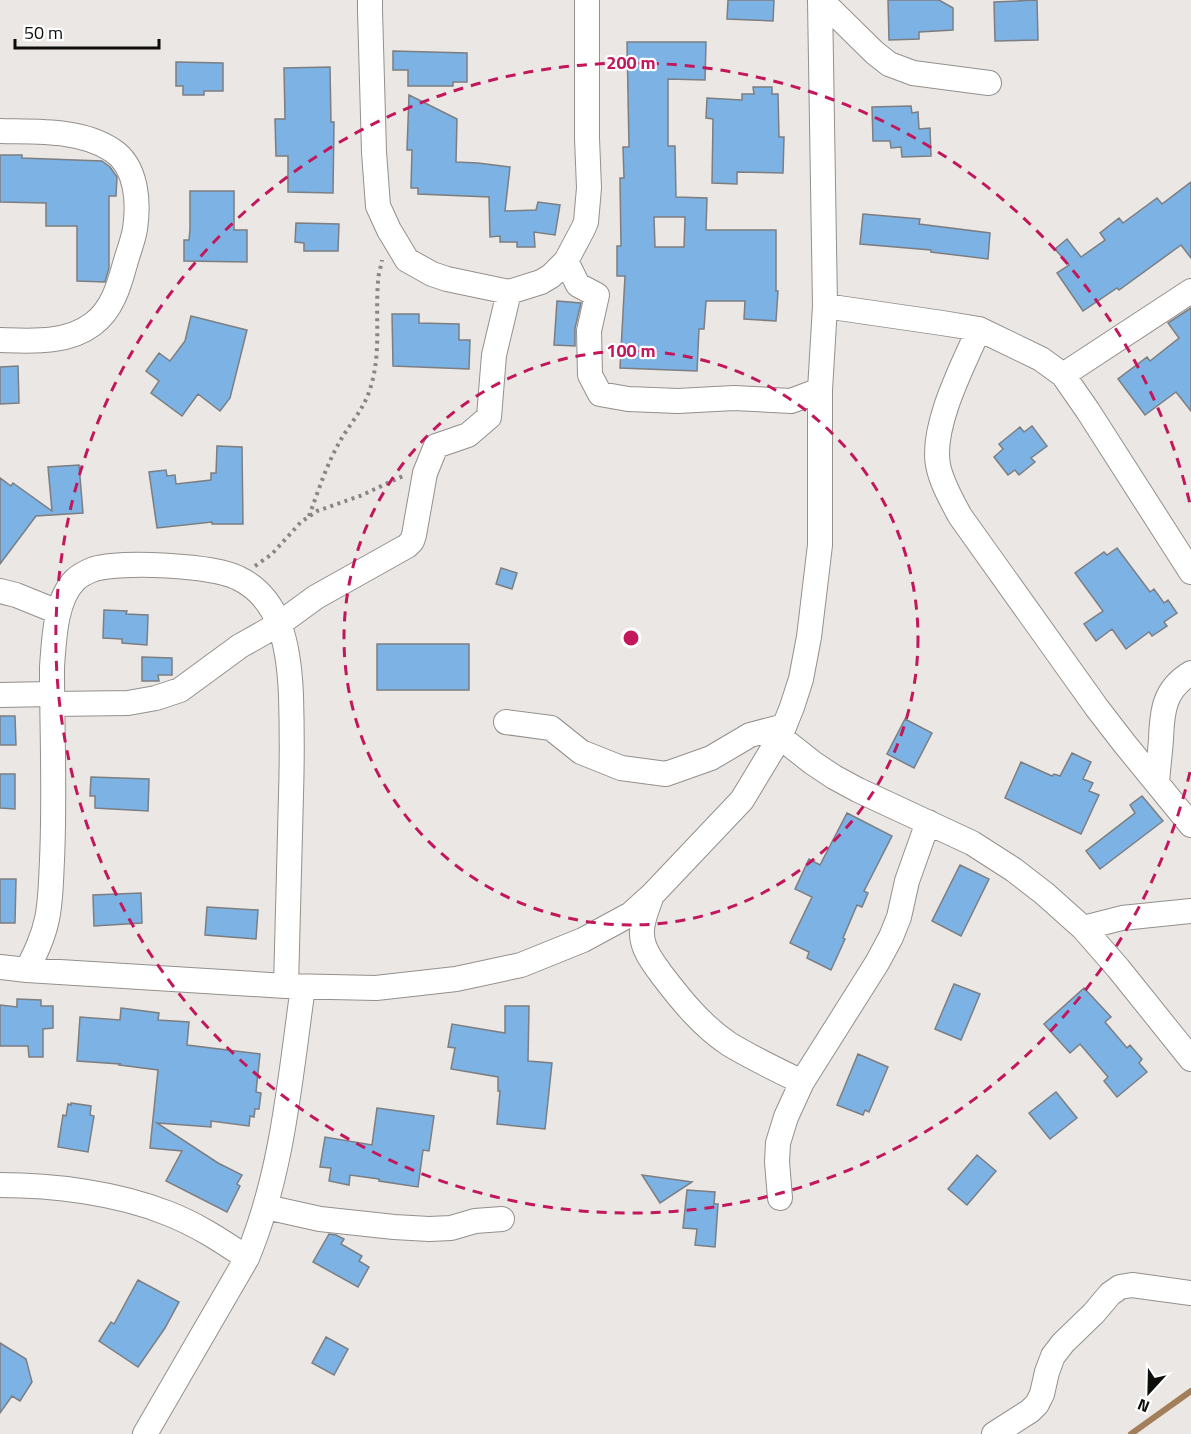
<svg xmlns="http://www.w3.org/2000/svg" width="1191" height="1434" viewBox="0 0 1191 1434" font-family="'Titillium Web',sans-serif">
  <rect width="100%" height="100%" fill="#eae7e4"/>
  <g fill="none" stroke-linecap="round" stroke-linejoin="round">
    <path stroke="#a27e5a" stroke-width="6" d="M 1131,1434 L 1191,1391"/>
  </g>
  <path fill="#7cb3e4" stroke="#7c7e81" stroke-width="1.5" fill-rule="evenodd" d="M 728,0 L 774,0 L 773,21 L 727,19 Z
    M 888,0 L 939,0 L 953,8 L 953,30 L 919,32 L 919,39 L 889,40 Z
    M 1037,0 L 1038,40 L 995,41 L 994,2 Z
    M 627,42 L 706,42 L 705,80 L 668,79 L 668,146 L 675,146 L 676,197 L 707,198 L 706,230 L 776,230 L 776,291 L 778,291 L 776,321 L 744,319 L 745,301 L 706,301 L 704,329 L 699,329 L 697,371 L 620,368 L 625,276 L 617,276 L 617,246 L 621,246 L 620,178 L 624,178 L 623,147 L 629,147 ZM 654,217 L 685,217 L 684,247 L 655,247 Z
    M 393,51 L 467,53 L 467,82 L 453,82 L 453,86 L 408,86 L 408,70 L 393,70 Z
    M 176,62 L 223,63 L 223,91 L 204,91 L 204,95 L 183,95 L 183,86 L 176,86 Z
    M 330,67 L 331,122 L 334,122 L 333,193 L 288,192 L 288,156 L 276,156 L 275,119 L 285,119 L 284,68 Z
    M 753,87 L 772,87 L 772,94 L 778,94 L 779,137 L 784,137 L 783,173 L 737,172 L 737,184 L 712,183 L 713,119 L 706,118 L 707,98 L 742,100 L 742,94 L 754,94 Z
    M 409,95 L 457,119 L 456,162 L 478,163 L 510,167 L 505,211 L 536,210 L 538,202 L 560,205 L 555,235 L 534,232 L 535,247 L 517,247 L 517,242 L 500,242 L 500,236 L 490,237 L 489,197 L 418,194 L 418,188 L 411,188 L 412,150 L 407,150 Z
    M 911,106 L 912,113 L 918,112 L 919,129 L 930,128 L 931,156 L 902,157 L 901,147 L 891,148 L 890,141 L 873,141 L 872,107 Z
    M 0,155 L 22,155 L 22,158 L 102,161 L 110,167 L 117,177 L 116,196 L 109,196 L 109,268 L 105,282 L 77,281 L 77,226 L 46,226 L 46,203 L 0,202 Z
    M 1191,182 L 1191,258 L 1181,245 L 1119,290 L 1117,288 L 1083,311 L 1057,273 L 1069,265 L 1055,249 L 1067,239 L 1081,257 L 1105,240 L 1100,233 L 1119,218 L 1123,223 L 1157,198 L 1162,204 Z
    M 190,191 L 234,191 L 234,230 L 247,230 L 247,262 L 184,261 L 184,240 L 189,240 L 190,229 Z
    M 863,214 L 920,219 L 919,224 L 990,233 L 988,259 L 931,252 L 931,250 L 860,244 Z
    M 296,223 L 339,224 L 338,251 L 304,251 L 304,243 L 295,242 Z
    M 557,301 L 581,303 L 575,328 L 575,346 L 554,345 Z
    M 1191,308 L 1191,411 L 1176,392 L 1145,415 L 1118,379 L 1147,357 L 1150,361 L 1179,338 L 1168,323 Z
    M 392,314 L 419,314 L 419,323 L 459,324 L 459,340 L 470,340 L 469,369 L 393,366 Z
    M 191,316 L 247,330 L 230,398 L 220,411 L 198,394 L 182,416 L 151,393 L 159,381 L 146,371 L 159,353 L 170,361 L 185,341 Z
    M 18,366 L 19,403 L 0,404 L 0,367 Z
    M 1032,426 L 1047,446 L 1031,458 L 1035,462 L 1019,475 L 1015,470 L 1008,475 L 994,457 L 1003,449 L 999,444 L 1020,427 L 1024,432 Z
    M 217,446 L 242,447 L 243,524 L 212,524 L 212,522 L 157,528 L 149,472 L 166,470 L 167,476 L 175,475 L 176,484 L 211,480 L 211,473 L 216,473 Z
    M 79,465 L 83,513 L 36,516 L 0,564 L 0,478 L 11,486 L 13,483 L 52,511 L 48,467 Z
    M 1117,548 L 1150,592 L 1154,589 L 1164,603 L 1168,600 L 1177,613 L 1164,622 L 1167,626 L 1152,636 L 1149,632 L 1126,649 L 1112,629 L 1096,641 L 1084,624 L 1103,611 L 1075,573 L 1104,552 L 1107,555 Z
    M 501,568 L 517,573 L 512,589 L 496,584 Z
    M 104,610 L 127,611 L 126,614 L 148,615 L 147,645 L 122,643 L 122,639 L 103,638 Z
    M 377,644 L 469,644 L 469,690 L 377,690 Z
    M 142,657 L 172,658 L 172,675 L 158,675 L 159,681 L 142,681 Z
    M 0,716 L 15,716 L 16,745 L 0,745 Z
    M 905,719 L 932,733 L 914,768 L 887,754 Z
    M 1072,753 L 1091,762 L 1083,779 L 1093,783 L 1089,791 L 1099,795 L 1081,834 L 1005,798 L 1021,762 L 1052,776 L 1054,774 L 1060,776 Z
    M 0,774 L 15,774 L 15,809 L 0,808 Z
    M 91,777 L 149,779 L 148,811 L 95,808 L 95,796 L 90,796 Z
    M 1142,796 L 1163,821 L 1100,869 L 1086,851 L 1135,813 L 1130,805 Z
    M 847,813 L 892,836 L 864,891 L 868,893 L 862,907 L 857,905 L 843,938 L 845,939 L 831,970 L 807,958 L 809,952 L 790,943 L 812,897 L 795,889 L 809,859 L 820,865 Z
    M 960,865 L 989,879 L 961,936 L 932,921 Z
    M 0,879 L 16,879 L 15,923 L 0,923 Z
    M 141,893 L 142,923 L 94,926 L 93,895 Z
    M 207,907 L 258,910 L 256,939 L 205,935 Z
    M 954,984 L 980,994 L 961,1040 L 935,1029 Z
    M 1084,988 L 1111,1017 L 1105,1022 L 1127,1048 L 1130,1045 L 1142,1059 L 1139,1063 L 1147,1072 L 1117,1097 L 1104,1081 L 1108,1077 L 1080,1044 L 1070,1053 L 1044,1024 Z
    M 17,999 L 41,1000 L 41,1006 L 53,1006 L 53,1028 L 43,1029 L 43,1057 L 29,1057 L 28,1046 L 0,1046 L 0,1005 L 17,1007 Z
    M 505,1006 L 529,1006 L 528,1061 L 552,1063 L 545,1129 L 497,1124 L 500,1091 L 498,1091 L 498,1077 L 451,1069 L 455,1048 L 448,1047 L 452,1024 L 505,1033 Z
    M 121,1008 L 159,1013 L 158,1020 L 189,1022 L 187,1045 L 260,1054 L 256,1092 L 261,1093 L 259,1109 L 255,1109 L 254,1117 L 250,1116 L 249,1126 L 211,1121 L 211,1127 L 157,1123 L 218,1163 L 242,1175 L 237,1184 L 240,1186 L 227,1212 L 166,1181 L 182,1151 L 150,1148 L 158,1070 L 119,1065 L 120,1064 L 77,1061 L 80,1017 L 120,1020 Z
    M 858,1054 L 888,1067 L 869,1112 L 865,1110 L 863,1115 L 837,1105 Z
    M 1056,1092 L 1077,1118 L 1050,1139 L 1029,1113 Z
    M 71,1103 L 91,1106 L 90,1115 L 94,1116 L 88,1152 L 58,1147 L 63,1115 L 66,1116 L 68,1104 L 71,1105 Z
    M 377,1108 L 434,1116 L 429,1151 L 423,1150 L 418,1187 L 379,1181 L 379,1179 L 350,1175 L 349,1185 L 329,1181 L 331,1168 L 320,1167 L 325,1137 L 372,1145 Z
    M 977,1155 L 996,1171 L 967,1205 L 948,1189 Z
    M 642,1175 L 692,1182 L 660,1203 Z
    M 687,1190 L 715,1192 L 714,1204 L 718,1204 L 715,1247 L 695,1245 L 697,1229 L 683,1228 Z
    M 329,1234 L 336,1235 L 344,1239 L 341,1244 L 362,1256 L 359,1261 L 369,1267 L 358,1287 L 313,1262 Z
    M 138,1280 L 179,1302 L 165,1328 L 138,1367 L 99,1341 L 111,1322 L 114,1324 Z
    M 326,1337 L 348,1349 L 334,1375 L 312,1363 Z
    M 0,1343 L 26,1359 L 32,1382 L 20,1401 L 12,1396 L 0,1413 Z"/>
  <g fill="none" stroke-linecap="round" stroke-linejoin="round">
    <g stroke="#93908d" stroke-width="26">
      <path id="minor" d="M 370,0 L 370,10 L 374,152 L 378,206 L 389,230 L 407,260 L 432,274 L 447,279 L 509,292
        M 821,0 L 875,53 L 889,64 L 913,73 L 989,83
        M 0,131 C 35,132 81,129 112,150 C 137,166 139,202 135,229 C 133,241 128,253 125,264 C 119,286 112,310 93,324 C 67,344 31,341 0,340
        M 566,261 L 578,285 L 597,295 L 589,331 L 590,375 L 600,394 L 628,399 L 678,401 L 734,398 L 791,401 L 820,390
        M 825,306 L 942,323 L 979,329 L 1041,359 L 1063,375 L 1088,411 L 1191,572
        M 979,329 C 963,365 931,426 938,465 C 941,482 952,501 960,516 L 1097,708 L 1124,743 L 1191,825
        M 1063,375 L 1191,291
        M 0,591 L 16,595 L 58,612
        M 0,695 L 52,694
        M 52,704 L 128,703 L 156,698 L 180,690 L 240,646 L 279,624 L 316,597 L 407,546 L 412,541 L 414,535 L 425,473 L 436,446 L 468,435 L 489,417 L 494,355 L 509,292 L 541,282 L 551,276 L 566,261 L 583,229 L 586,222 L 589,188 L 587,138 L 587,0
        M 506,722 L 551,728 L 581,752 L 621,768 L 666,774 L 711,758 L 750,735 L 784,726
        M 780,737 L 813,763 L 834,777 L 858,790 L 972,843 L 1014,870 L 1045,894 L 1083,928 L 1118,968 L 1191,1059
        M 1157,783 C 1158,768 1160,754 1161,739 C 1162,711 1164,689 1191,673
        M 652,895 C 648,907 641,921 642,934 C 642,949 654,964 662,975 C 681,1000 702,1026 729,1044 C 752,1058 777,1070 802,1082
        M 1083,928 L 1122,918 L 1191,911
        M 0,967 L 27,970 L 286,986 L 376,988 L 456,979 L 521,965 L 583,940 L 631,914 L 652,895 L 742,800 L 780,737 L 792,707 L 801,679 L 809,637 L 820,545 L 820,390 L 825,306 L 820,0
        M 27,970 C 35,954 43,938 47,919 C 51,900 51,879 52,860 C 55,795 52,731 52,667 C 54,640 55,600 75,580 C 79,576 89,571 94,569 C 122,561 213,565 238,578 C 257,587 271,604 279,624 C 288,647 290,672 291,695 C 292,729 292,762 291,795 C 289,859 288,923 286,986
        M 0,1185 C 53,1185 117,1193 167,1213 C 196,1224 222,1241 247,1258
        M 780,1198 L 777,1162 L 778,1143 L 786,1117 L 802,1082 L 877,963 L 891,937 L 899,917 L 907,881 L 928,822
        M 266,1207 L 320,1219 L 394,1227 L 429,1229 L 451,1228 L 475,1221 L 502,1219
        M 145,1434 L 247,1258 C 283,1172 290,1078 303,987
        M 994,1434 L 1030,1411 L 1037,1404 L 1042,1394 L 1047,1372 L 1053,1356 L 1063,1343 L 1094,1313 L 1110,1294 L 1120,1287 L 1132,1285 L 1191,1293"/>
    </g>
    <path stroke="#898785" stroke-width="4" stroke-dasharray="3 4.5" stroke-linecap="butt" d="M 309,516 C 318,492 326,466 339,443 C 348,426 362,412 369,392 C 382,356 375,319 378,282 C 378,275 381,267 382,260
      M 255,566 L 272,554 L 301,522 L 317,511 L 360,496 L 405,475"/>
    <use href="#minor" stroke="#fff" stroke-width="24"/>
  </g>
  <g fill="none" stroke="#c2185b" stroke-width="3" stroke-dasharray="10 8">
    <circle cx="631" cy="638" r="287"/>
    <path d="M1190 772A575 575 0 1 1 1190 504"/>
  </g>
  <circle cx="631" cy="638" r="9" fill="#c2185b" stroke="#fff" stroke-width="3"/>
  <g font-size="18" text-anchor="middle" font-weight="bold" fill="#c2185b" stroke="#fff" stroke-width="4.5" stroke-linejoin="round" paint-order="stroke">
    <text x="631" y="69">200 m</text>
    <text x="631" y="357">100 m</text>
  </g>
  <g transform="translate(1149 1392) rotate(202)" stroke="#ffffff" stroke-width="4.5" paint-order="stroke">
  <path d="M0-4.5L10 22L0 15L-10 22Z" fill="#0d0d0c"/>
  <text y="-9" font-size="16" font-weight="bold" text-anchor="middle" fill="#0d0d0c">N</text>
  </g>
  <path d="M15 39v9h144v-9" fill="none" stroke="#0d0d0c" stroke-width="3"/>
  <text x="24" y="39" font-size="18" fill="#0d0d0c" stroke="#ffffff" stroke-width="4.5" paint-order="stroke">50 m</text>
</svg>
